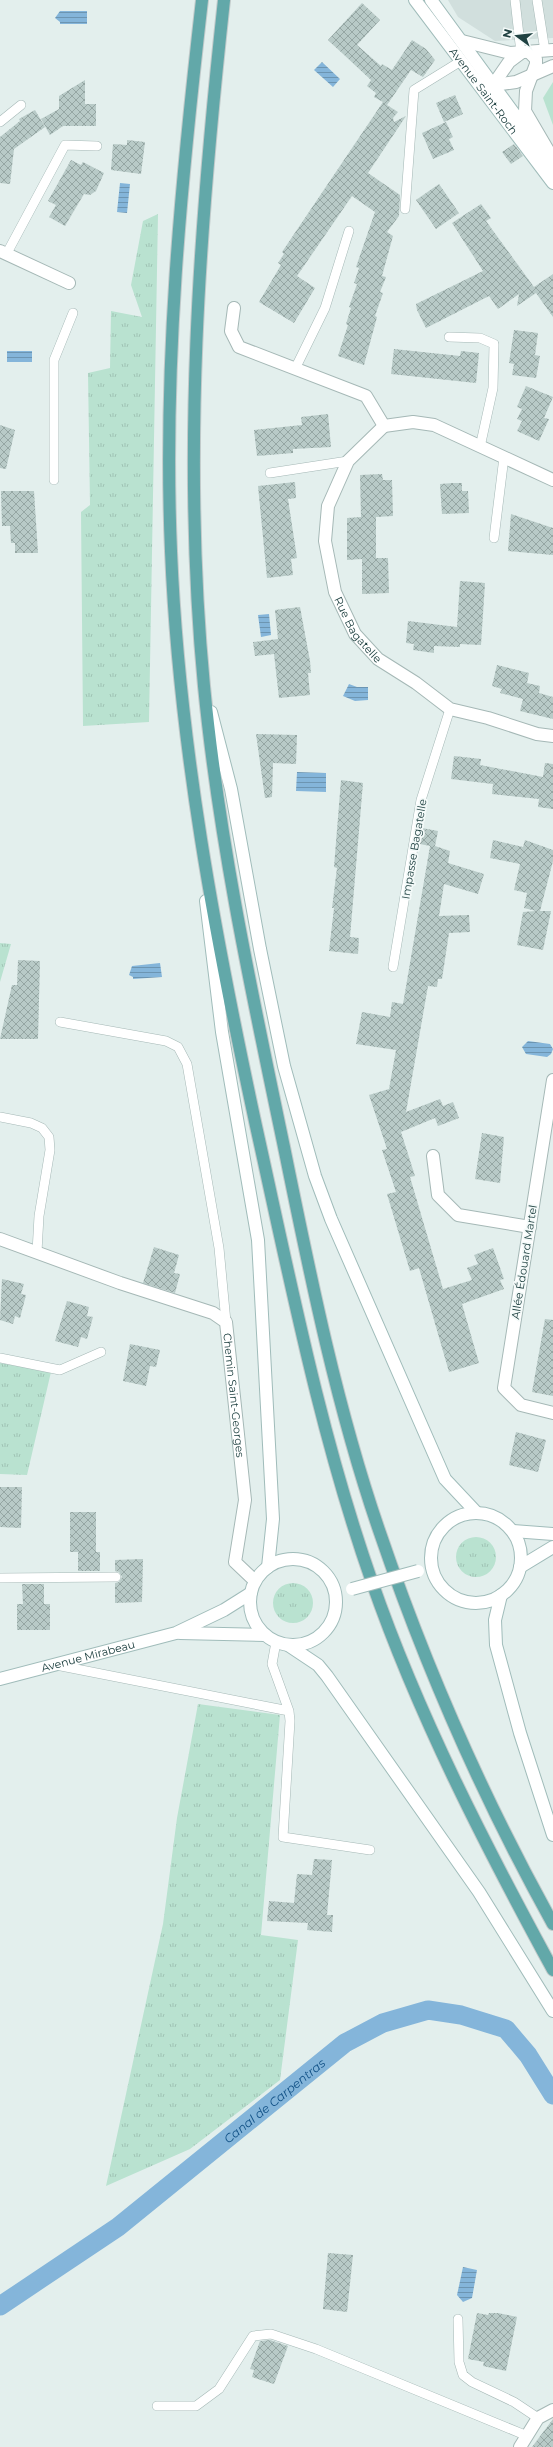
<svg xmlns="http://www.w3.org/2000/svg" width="553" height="2447" viewBox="0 0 553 2447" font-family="Montserrat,sans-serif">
  <defs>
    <pattern id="grass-tufts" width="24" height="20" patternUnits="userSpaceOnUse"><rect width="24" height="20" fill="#b9e2d0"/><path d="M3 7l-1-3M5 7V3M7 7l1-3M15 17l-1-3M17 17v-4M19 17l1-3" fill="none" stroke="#9fc3b4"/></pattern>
    <pattern id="water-rules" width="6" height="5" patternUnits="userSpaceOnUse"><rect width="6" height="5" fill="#84b5da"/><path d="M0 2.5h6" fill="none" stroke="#6c95b2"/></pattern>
    <pattern id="building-cross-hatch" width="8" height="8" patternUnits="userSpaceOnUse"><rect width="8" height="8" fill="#b8cac7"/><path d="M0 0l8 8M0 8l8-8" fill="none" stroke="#95a6a3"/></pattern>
  </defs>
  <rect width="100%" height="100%" fill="#e3efed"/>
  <path fill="#d1dfdd" d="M 448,0 L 553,0 L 553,38 L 495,41 L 458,17 Z"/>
  <path fill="url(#grass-tufts)" d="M 158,214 L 149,722 L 83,726 L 81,512 L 90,505 L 88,373 L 110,368 L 111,311 L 142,317 L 131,285 L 143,221 Z
    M 0,943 L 11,944 L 0,982 Z
    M 0,1363 L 51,1372 L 27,1475 L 0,1474 Z
    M456 1557a20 20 0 1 1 40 0a20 20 0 1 1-40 0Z
    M273 1603a20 20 0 1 1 40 0a20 20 0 1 1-40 0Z
    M 198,1704 L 280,1715 L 261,1935 L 298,1940 L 280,2080 L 190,2149 L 106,2186 L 163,1924 L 177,1818 Z"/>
  <path fill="#b9e2d0" d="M 553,82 L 553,125 L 543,98 Z"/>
  <path fill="url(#water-rules)" d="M 60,11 L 87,11 L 87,24 L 60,24 L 60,22 L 55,18 Z
    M 322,62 L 340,79 L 333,87 L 314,70 Z
    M 120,183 L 130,184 L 127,213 L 117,212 Z
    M 7,351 L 32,351 L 32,362 L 7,362 Z
    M 269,614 L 271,635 L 261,637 L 258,615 Z
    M 349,684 L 357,687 L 368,687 L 368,700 L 355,701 L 343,696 Z
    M 297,772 L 326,773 L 326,792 L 296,791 Z
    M 160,963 L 162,977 L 133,979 L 133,977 L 129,975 L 132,966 Z
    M 528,1041 L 550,1044 L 553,1049 L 551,1054 L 547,1057 L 526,1054 L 522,1047 Z
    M 463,2267 L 477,2270 L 472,2298 L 463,2302 L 457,2295 Z"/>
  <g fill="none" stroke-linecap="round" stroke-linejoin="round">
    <path stroke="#84b5da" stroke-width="19" id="s1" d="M 0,2306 L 118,2227 L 345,2043 L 383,2023 L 428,2010 L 461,2015 L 506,2029 L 528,2055 L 553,2095"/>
  </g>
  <path fill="url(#building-cross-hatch)" d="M 362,3 L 380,20 L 357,45 L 381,66 L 382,64 L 392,70 L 412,40 L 426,49 L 435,60 L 423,77 L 411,70 L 387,105 L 398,112 L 393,118 L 394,122 L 406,116 L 368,173 L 400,195 L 399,216 L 387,232 L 393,236 L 382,276 L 386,277 L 380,292 L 383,293 L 375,316 L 377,317 L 364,365 L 338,356 L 348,325 L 346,324 L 351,308 L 349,307 L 357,284 L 354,283 L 359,268 L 356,267 L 375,212 L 352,196 L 297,276 L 315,288 L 294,323 L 259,302 L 281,265 L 278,263 L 284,254 L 282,252 L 383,102 L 374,97 L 376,93 L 367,86 L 371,80 L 328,40 Z
    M 85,80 L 85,104 L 96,104 L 96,126 L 63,126 L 50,135 L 41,119 L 59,109 L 59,96 Z
    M 455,95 L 463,114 L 444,122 L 436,103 Z
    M 35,110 L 45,127 L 14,149 L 10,184 L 0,183 L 0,137 L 20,121 L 19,119 Z
    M 446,122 L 453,137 L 449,139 L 454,150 L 433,159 L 422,133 Z
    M 127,140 L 145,142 L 141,174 L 111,170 L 113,144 L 127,145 Z
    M 514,144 L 523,156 L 511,164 L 502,152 Z
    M 71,160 L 81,165 L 83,162 L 104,173 L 96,191 L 90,195 L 84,194 L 65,226 L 49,217 L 56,205 L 48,201 Z
    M 439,184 L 459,213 L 436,229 L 416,200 Z
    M 481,204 L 491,218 L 486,221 L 534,287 L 553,274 L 553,317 L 536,293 L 517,306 L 519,294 L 498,309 L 489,296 L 426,328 L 417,310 L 416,304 L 483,271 L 452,223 Z
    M 514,330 L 538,333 L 535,355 L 540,356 L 536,378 L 512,375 L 514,364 L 509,363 Z
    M 394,349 L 460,356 L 461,351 L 479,353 L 476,383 L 391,374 Z
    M 526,386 L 553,397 L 544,418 L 549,419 L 539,441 L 517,431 L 522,421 L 517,419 L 522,409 L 517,407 Z
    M 328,414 L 331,447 L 293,449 L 293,453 L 257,456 L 254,430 L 302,425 L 301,417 Z
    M 0,425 L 15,430 L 6,469 L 0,468 Z
    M 382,474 L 383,480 L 392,480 L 393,516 L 376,517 L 376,558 L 388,558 L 389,593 L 362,594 L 362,559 L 347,560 L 347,518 L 361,517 L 360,475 Z
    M 295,482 L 296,498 L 288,499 L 297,558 L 291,559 L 293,575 L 267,578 L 258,486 Z
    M 453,483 L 462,483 L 462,491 L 468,491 L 469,513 L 442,514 L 440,484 Z
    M 1,491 L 34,491 L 38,553 L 15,553 L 15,543 L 11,543 L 10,526 L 2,526 Z
    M 511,514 L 553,528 L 553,555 L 508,551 Z
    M 460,581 L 485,583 L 481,645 L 460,644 L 460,647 L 434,646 L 434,653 L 413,650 L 414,644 L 406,643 L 408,621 L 457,627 Z
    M 300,607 L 310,661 L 311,673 L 308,673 L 310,695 L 279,698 L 274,654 L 255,656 L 253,642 L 278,639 L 275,610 Z
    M 497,665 L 529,673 L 527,683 L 540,686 L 539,693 L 553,697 L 553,719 L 520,711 L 523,699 L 500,693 L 502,689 L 492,686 Z
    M 256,734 L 297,735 L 296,764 L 273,763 L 272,797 L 265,798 Z
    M 454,756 L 481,759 L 480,765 L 543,777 L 545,763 L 553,764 L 553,809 L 538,807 L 539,799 L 492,794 L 493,784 L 451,779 Z
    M 341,780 L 363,783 L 350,937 L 359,938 L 358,954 L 329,951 L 334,908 L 332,908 L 337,868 L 334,867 Z
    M 422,828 L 438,831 L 435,846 L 450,851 L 448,863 L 484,874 L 478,894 L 444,884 L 439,916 L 469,915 L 470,932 L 449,933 L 442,979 L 438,979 L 437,987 L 428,986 L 406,1112 L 440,1099 L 443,1106 L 453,1102 L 459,1118 L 438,1126 L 435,1118 L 401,1132 L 415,1176 L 410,1177 L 443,1289 L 472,1280 L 467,1268 L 478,1264 L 474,1255 L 493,1248 L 504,1279 L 500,1280 L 504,1289 L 462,1304 L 479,1363 L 449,1372 L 419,1268 L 410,1271 L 387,1194 L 396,1192 L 382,1150 L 387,1149 L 369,1095 L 389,1089 L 396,1050 L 356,1044 L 362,1012 L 390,1017 L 392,1002 L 403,1004 L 430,846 L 420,844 Z
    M 493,840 L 523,847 L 525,840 L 553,850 L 553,861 L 540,911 L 551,911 L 543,950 L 517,945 L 523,912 L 536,911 L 524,908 L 527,893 L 514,890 L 520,864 L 490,858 Z
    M 18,960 L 40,961 L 38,1039 L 0,1039 L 12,985 L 17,985 Z
    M 482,1133 L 504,1137 L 500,1183 L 475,1179 Z
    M 154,1247 L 179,1255 L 174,1273 L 180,1274 L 175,1293 L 143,1283 Z
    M 2,1279 L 24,1284 L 21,1294 L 26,1295 L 20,1318 L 15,1316 L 13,1324 L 0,1320 Z
    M 67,1301 L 89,1307 L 87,1316 L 93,1317 L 87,1339 L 81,1337 L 78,1347 L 55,1341 Z
    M 545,1319 L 553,1320 L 553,1396 L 532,1392 Z
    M 130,1344 L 160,1350 L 156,1367 L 150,1366 L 146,1386 L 123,1381 Z
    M 516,1432 L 546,1440 L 538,1472 L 509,1465 Z
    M 0,1487 L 22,1487 L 21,1528 L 0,1527 Z
    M 70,1512 L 96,1512 L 96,1552 L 100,1552 L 100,1571 L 78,1571 L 78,1552 L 70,1552 Z
    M 143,1559 L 142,1602 L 115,1603 L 115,1583 L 119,1582 L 122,1577 L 119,1572 L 115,1571 L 115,1560 Z
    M 22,1584 L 44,1584 L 44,1604 L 50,1604 L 50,1630 L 17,1630 L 17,1604 L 23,1604 Z
    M 314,1859 L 332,1860 L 327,1915 L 333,1915 L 332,1932 L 307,1930 L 308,1923 L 267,1921 L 269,1901 L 294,1903 L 297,1874 L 312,1875 Z
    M 328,2253 L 353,2255 L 347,2312 L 323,2309 Z
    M 477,2313 L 488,2315 L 489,2313 L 498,2313 L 517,2317 L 506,2371 L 483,2366 L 484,2362 L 468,2359 Z
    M 270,2340 L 288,2346 L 274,2384 L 252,2377 L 254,2370 L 250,2369 L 260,2341 Z
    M 553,2419 L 553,2447 L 532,2447 Z"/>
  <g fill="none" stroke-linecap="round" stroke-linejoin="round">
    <g stroke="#a5b8b6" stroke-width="10">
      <path id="lane" d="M 515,0 L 521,53
        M 537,0 L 545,51
        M 0,122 L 21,105
        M 405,209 L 414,90 L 461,61
        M 7,253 L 65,145 L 97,146
        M 449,337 L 480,338 L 494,344 L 493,388 L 480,447
        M 295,369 L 325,308 L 349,231
        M 270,473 L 348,461
        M 54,480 L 54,360 L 73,313
        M 494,538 L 504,457
        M 393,967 L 421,800 L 450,709
        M 60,1022 L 166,1041 L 178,1047 L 187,1064 L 219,1248 L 226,1322
        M 0,1117 L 31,1123 L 42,1128 L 49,1137 L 50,1150 L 39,1216 L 37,1252
        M 0,1358 L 60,1370 L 101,1352
        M 0,1578 L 116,1577
        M 276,1642 L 272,1664 L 289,1711 L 290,1721 L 283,1837 L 370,1850
        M 56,1665 L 289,1711
        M 458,2319 L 459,2362 L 463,2375 L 472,2382 L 514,2402 L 538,2418
        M 157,2406 L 196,2406 L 219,2389 L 253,2336 L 271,2334 L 316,2349 L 525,2435"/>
    </g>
    <g stroke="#a5b8b6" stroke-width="14">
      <g id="street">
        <path d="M 462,41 L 510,53 L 553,50"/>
        <path d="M 529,52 L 536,59 L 536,64 L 526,91 L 525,111 L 553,159"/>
        <path d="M 494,85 L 516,82 L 553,66"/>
        <path d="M 491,88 L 509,62 L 521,53"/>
        <path d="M 0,251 L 69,283"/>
        <path d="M 234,308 L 231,331 L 239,347 L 366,396 L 384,426 L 413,422 L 434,425 L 553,480"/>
        <path id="s2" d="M 384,426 L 348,461 L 328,506 L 325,541 L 335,592 L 355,634 L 378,659 L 416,683 L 450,709 L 488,718 L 537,734 L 553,736"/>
        <path d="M 553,1080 L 504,1388 L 521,1405 L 553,1413"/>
        <path d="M 433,1156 L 438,1195 L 458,1215 L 530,1227"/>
        <path id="s3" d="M 0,1239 L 120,1283 L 213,1313 L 226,1322 L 245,1500 L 235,1562 L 255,1581"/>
        <path d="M 520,2447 L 538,2418 L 553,2410"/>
      </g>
    </g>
    <g stroke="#a0bcba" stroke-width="14">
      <g id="secondary">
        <path id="s4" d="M 415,0 L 553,183"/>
        <path d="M 431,0 L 553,167"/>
        <path d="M 211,712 L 231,789 L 260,949 L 284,1066 L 315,1176 L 331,1219 L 445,1479 L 476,1512"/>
        <path d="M 206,901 L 222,1032 L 258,1240 L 273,1519 L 268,1567"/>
        <circle cx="476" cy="1558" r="45"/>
        <path d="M 513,1531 L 553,1534"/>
        <circle cx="293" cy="1602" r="43"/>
        <path d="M 520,1567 L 553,1547"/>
        <path d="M 501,1595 L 495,1620 L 496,1645 L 520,1733 L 553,1835"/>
        <path d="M 180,1633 L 265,1635"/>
        <path d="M 288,1645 L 318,1665 L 327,1676 L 479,1892 L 553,2011"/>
        <path id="s5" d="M 0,1679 L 176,1633 L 224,1610 L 251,1593"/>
      </g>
    </g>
    <g stroke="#c1caca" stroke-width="14">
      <path id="primary" d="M 202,0 C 181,183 163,366 171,551 C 179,745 215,936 256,1126 C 290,1279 320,1434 372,1582 C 419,1717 485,1845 553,1970
        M 224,0 C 199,228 182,457 204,686 C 219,841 252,994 284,1147 C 310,1275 337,1409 380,1533 C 426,1668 484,1800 553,1924"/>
    </g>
    <use href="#lane" stroke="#fff" stroke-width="9"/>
    <use href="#street" stroke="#fff" stroke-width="12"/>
    <use href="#secondary" stroke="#fff" stroke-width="12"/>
    <use href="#primary" stroke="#62a8a9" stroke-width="12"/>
    <g stroke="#a0bcba" stroke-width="14" stroke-linecap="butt">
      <path id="secondary-bridge" d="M 352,1589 L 418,1571"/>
    </g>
    <use href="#secondary-bridge" stroke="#fff" stroke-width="12"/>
  </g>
  <g text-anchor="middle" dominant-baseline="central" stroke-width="3.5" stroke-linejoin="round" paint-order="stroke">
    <g font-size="11" fill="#204242" stroke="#f4faf9">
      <text stroke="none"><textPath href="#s4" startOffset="114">Avenue Saint-Roch</textPath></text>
      <text stroke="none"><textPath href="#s2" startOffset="231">Rue Bagatelle</textPath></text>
      <text transform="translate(414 849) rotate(-80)">Impasse Bagatelle</text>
      <text transform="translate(524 1262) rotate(-81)">Allée Édouard Martel</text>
      <text stroke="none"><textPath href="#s3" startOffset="315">Chemin Saint-Georges</textPath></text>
      <text stroke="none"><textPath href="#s5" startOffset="91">Avenue Mirabeau</textPath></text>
    </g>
    <g font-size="12" font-style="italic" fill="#125287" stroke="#f4faf9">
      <text stroke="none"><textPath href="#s1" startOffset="343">Canal de Carpentras</textPath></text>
    </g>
  </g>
  <g transform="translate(517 36) rotate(285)" stroke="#f4faf9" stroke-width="3" paint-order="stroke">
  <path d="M0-3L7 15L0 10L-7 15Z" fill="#204242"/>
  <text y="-6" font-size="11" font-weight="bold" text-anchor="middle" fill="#204242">N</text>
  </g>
</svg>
